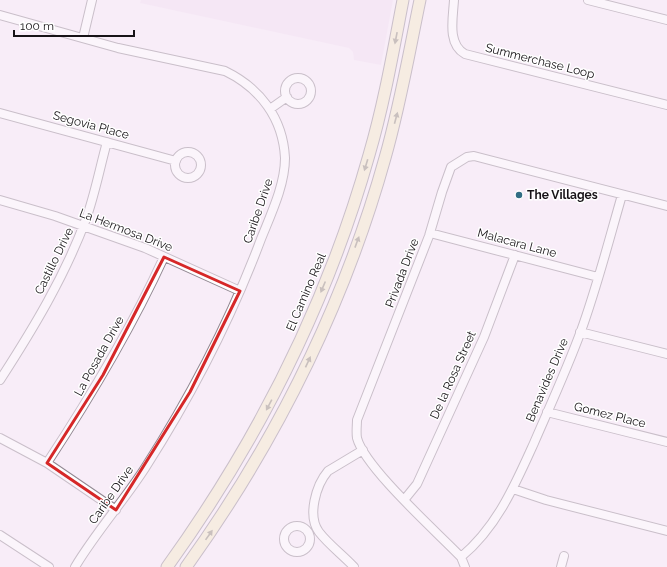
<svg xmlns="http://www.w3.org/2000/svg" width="667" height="567" viewBox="0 0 667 567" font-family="Raleway,sans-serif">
  <rect width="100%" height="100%" fill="#f8edf8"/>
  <path fill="#f2e1f2" d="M 141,0 L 393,0 L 381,65 L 354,60 L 353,52 L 349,48 L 140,3 Z"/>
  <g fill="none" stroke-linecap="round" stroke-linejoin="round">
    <g stroke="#928892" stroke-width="10">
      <path id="minor" d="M 454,0 C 453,18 447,44 465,54 L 667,105
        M 588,0 L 667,20
        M 0,15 L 118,48 L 225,71 C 260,88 283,118 285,158 C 285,185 271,214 261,239 C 231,319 191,396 145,468 C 123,502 96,532 75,567
        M 83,38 L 92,0
        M285 91a13 13 0 1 1 26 0a13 13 0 1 1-26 0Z
        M 270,109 L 287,97
        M 0,113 L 176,161
        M175 165a13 13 0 1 1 26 0a13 13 0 1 1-26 0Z
        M 0,200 L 55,216 L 145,248 L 240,291
        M 430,233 L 598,277
        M 580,332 L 667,354
        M 0,380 C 33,329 65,276 86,219 C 95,194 100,167 107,142
        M 547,412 L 667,442
        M 0,438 L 47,463 L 116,510
        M 47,463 C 91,396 131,329 164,257
        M 513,489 L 546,500 L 667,531
        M 404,500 L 417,484 L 484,337 L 515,255
        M284 539a13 13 0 1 1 26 0a13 13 0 1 1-26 0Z
        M 0,535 L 49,567
        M 461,557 C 497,527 515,485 534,443 C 550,406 567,369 581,331 C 597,287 609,240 622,195
        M 354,567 C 343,555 329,545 319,532 C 307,516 316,485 328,471 L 363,450
        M 465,567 L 461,557 C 437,532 365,468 357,438 C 356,432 357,425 357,420 L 429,236 L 442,192 L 451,167 L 467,157 L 474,156 L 667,206
        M 561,567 L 564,556"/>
    </g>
    <g stroke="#928892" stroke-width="13">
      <path id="secondary" d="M 167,567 C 257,442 327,304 369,155 C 384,104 393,52 403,0
        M 186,567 C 275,443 344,305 385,158 C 400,106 409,53 420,0"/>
    </g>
    <use href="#minor" stroke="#fff" stroke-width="8"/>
    <use href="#secondary" stroke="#f3eac8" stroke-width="11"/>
  </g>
  <defs><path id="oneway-solid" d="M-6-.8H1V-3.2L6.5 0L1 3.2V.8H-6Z"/></defs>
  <g fill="#908978">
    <use href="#oneway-solid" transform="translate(396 38) rotate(101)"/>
    <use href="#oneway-solid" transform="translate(396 118) rotate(-75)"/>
    <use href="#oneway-solid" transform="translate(366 165) rotate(107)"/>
    <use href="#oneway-solid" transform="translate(357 242) rotate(-70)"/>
    <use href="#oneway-solid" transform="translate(323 287) rotate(113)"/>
    <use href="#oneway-solid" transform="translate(308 362) rotate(-65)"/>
    <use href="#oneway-solid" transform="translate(269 405) rotate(118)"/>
    <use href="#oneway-solid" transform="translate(209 535) rotate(-55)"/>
  </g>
  <path d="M0 0H667V567H0ZM 164,257 L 240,291 L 190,392 L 116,510 L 47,463 L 103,375 Z" fill="#f8edf8" fill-opacity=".55" fill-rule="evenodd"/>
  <path fill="none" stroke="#d62828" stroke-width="3" stroke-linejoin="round" d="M 164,257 L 240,291 L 190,392 L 116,510 L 47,463 L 103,375 Z"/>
  <circle fill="#316d84" stroke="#fff" stroke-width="1.5" cx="519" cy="195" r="4"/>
  <g text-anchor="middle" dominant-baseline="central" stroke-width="3" stroke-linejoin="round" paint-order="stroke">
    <g font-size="12" fill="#171317" stroke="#fff">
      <text transform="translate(540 61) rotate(14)">Summerchase Loop</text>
      <text transform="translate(91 125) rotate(15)">Segovia Place</text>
      <text transform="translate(258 211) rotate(-71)">Caribe Drive</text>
      <text transform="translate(126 230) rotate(21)">La Hermosa Drive</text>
      <text transform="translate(517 243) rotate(15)">Malacara Lane</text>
      <text transform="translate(54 261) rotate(-64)">Castillo Drive</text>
      <text transform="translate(402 273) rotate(-69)">Privada Drive</text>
      <text transform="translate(306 292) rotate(-67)">El Camino Real</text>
      <text transform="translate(99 356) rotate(-61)">La Posada Drive</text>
      <text transform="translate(453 375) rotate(-66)">De la Rosa Street</text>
      <text transform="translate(547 380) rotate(-67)">Benavides Drive</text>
      <text transform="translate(610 415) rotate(14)">Gomez Place</text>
      <text transform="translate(111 495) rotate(-55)">Caribe Drive</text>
    </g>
    <g font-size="12" font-weight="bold" fill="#171317" stroke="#fff" text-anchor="start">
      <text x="527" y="195">The Villages</text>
    </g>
  </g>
  <path d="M14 30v6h120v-6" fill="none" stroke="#171317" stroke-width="2"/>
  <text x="20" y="30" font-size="12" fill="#171317" stroke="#ffffff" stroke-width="3" paint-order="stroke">100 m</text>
</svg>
